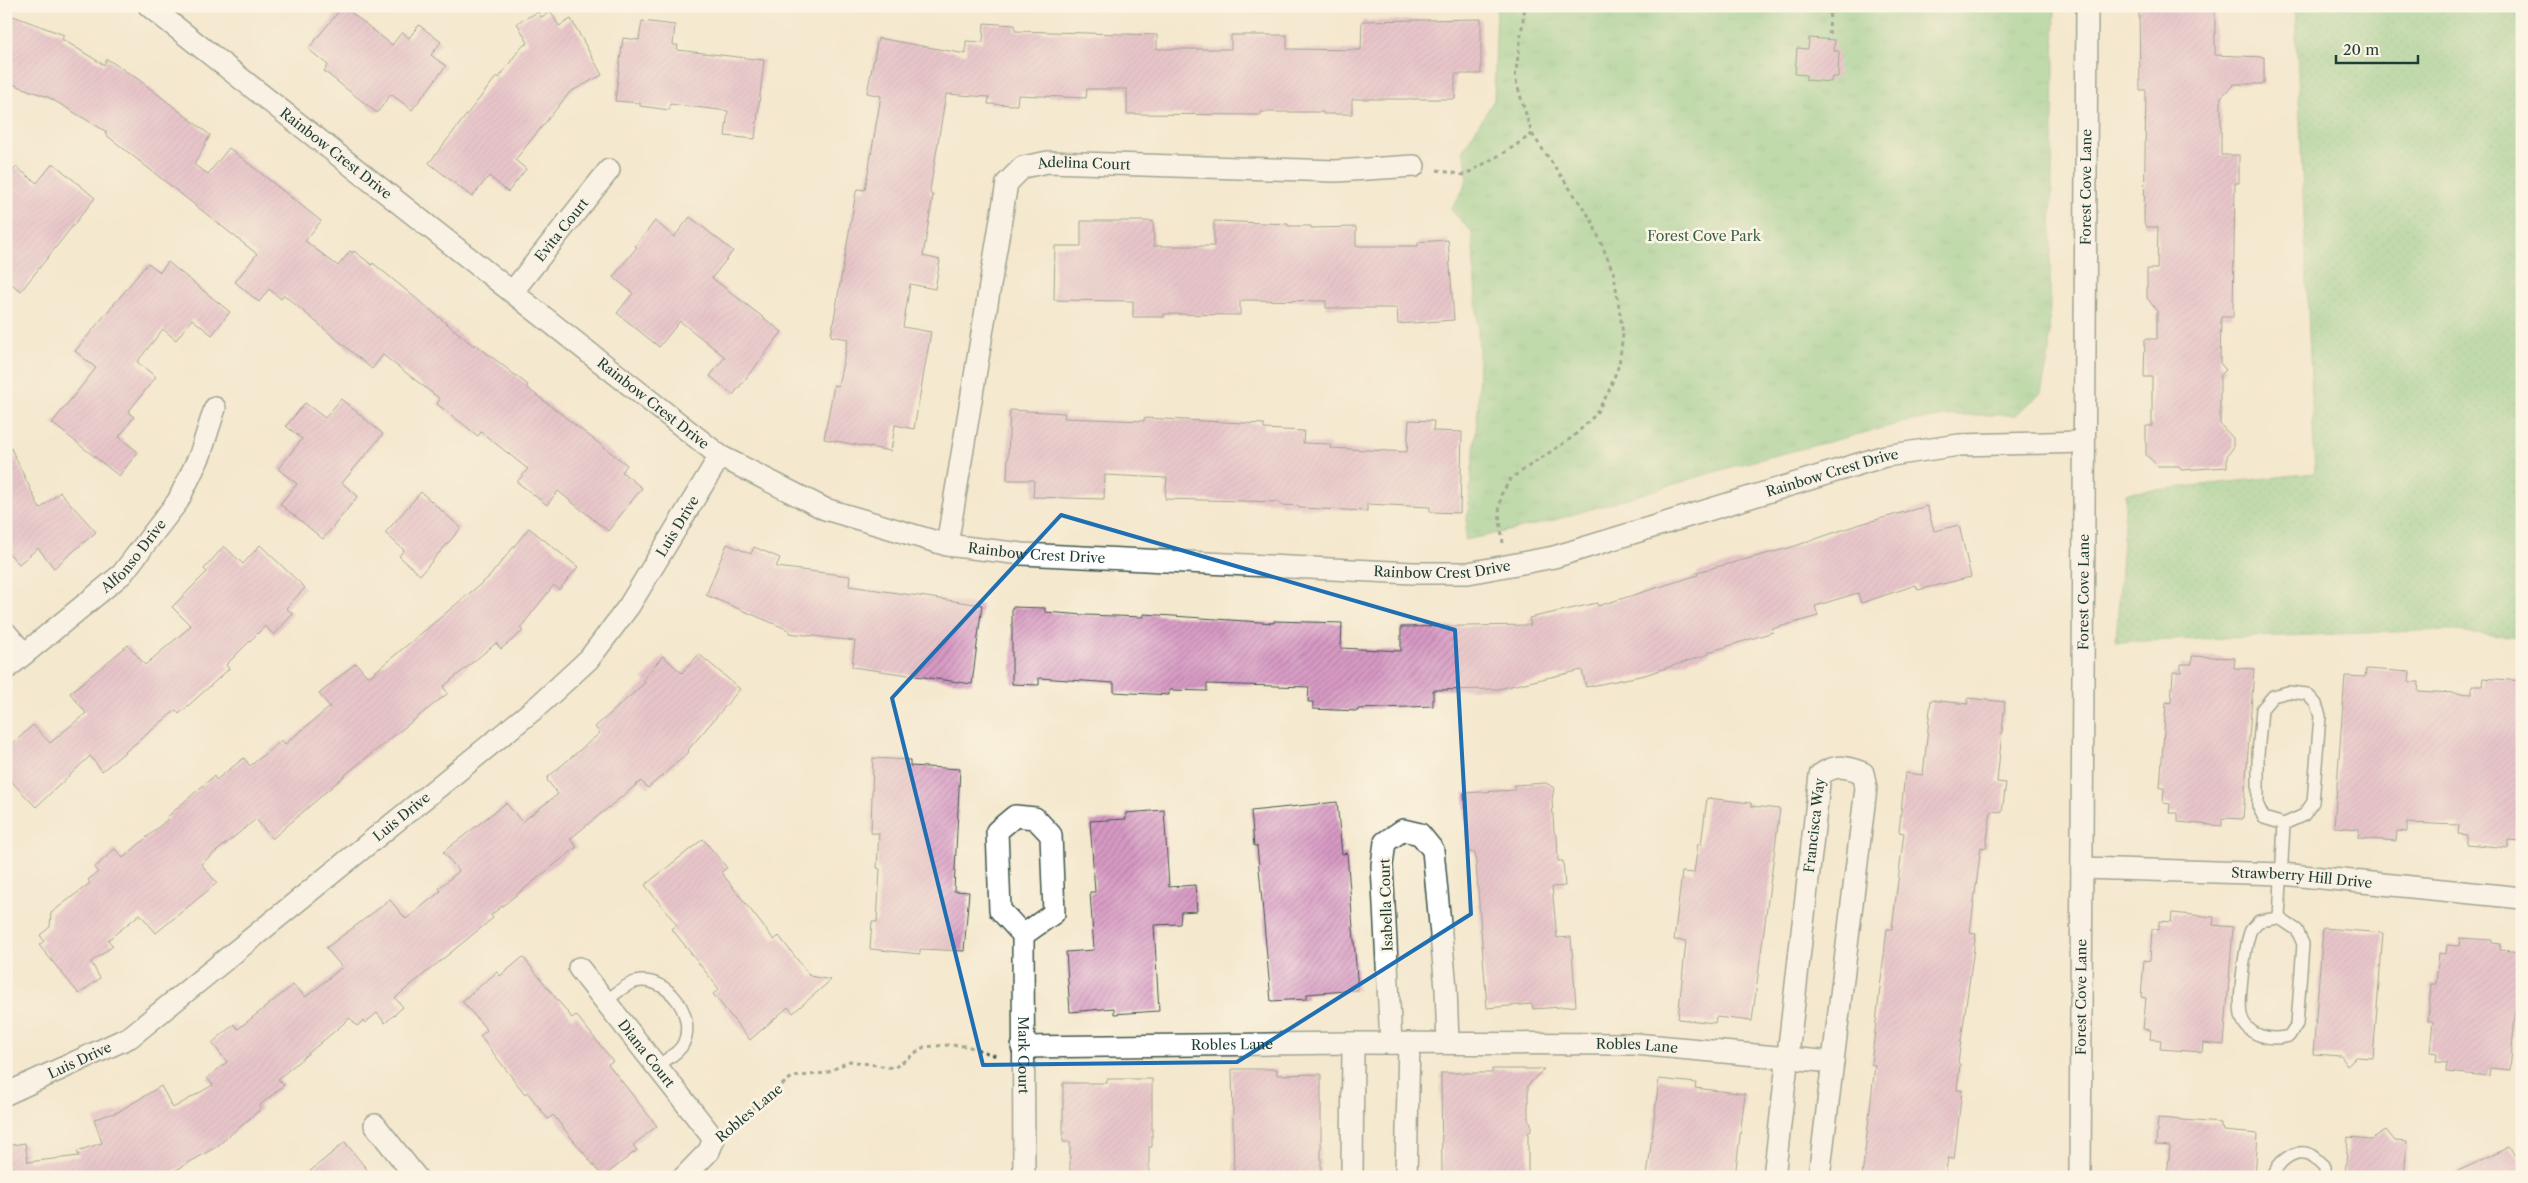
<svg xmlns="http://www.w3.org/2000/svg" width="2528" height="1183" viewBox="0 0 2528 1183" font-family="'Libre Caslon Text',serif">
  <defs>
    <pattern id="grass-dots" width="8" height="8" patternUnits="userSpaceOnUse" patternTransform="scale(1.25)"><rect width="8" height="8" fill="#83c983"/><path d="M2 2h.1M6 6h.1" fill="none" stroke="#6ba46c" stroke-width="1.8" stroke-linecap="round"/></pattern>
    <pattern id="park-tufts" width="24" height="20" patternUnits="userSpaceOnUse" patternTransform="scale(1.25)"><rect width="24" height="20" fill="#83c983"/><path d="M3 7l-1-3M5 7V3M7 7l1-3M15 17l-1-3M17 17v-4M19 17l1-3" fill="none" stroke="#6ba46c"/></pattern>
    <pattern id="building-hatch" width="6" height="6" patternUnits="userSpaceOnUse" patternTransform="scale(1.25)"><rect width="6" height="6" fill="#d89ac5"/><path d="M-1 1l2-2M0 6l6-6M5 7l2-2" fill="none" stroke="#af7fa1"/></pattern>
  </defs>
  <rect width="100%" height="100%" fill="#fcf5e5"/>
  <filter id="ink" filterUnits="userSpaceOnUse"><feTurbulence type="fractalNoise" baseFrequency=".02" numOctaves="2"/><feDisplacementMap in="SourceGraphic" scale="10" xChannelSelector="R" yChannelSelector="G"/><feConvolveMatrix kernelMatrix="1 2 1 2 8 2 1 2 1" color-interpolation-filters="sRGB"/></filter>
  <filter id="wash" filterUnits="userSpaceOnUse"><feTurbulence type="fractalNoise" baseFrequency=".0096" numOctaves="4" result="noise"/><feDisplacementMap in="SourceGraphic" scale="20" xChannelSelector="R" yChannelSelector="G"/><feGaussianBlur stdDeviation="1.12" result="paint"/><feColorMatrix in="noise" values="0 0 0 0 0 0 0 0 0 0 0 0 0 0 0 0 0 1.4 0 .05"/><feComposite in="paint" operator="in"/></filter>
  <g filter="url(#wash)">
    <rect width="100%" height="100%" fill="#f4e8ce"/>
    <path fill="url(#grass-dots)" stroke="#51835c" d="M 2295,6 L 2522,6 L 2522,638 L 2446,630 L 2116,642 L 2126,493 L 2315,473 Z"/>
    <path fill="url(#park-tufts)" stroke="#51835c" d="M 1497,6 L 2055,6 L 2049,354 L 2041,393 L 2016,415 L 1955,415 L 1910,421 L 1738,465 L 1545,523 L 1465,540 L 1478,409 L 1479,348 L 1472,232 L 1450,209 C 1468,185 1471,179 1463,150 L 1494,100 Z"/>
    <g id="blocks">
      <path fill="url(#building-hatch)" d="M 343,6 L 392,45 L 402,32 L 409,38 L 419,25 L 441,42 L 431,55 L 446,66 L 412,110 L 391,94 L 377,113 L 324,71 L 328,65 L 308,49 Z
        M 2139,6 L 2215,6 L 2215,55 L 2264,57 L 2264,84 L 2234,84 L 2221,97 L 2221,155 L 2239,155 L 2239,183 L 2235,183 L 2233,315 L 2233,317 L 2221,317 L 2220,363 L 2226,370 L 2220,376 L 2220,424 L 2233,438 L 2233,448 L 2227,456 L 2227,467 L 2181,470 L 2179,466 L 2158,466 L 2146,455 L 2146,426 L 2152,426 L 2152,377 L 2144,377 L 2145,339 L 2157,339 L 2157,311 L 2147,298 L 2147,269 L 2157,269 L 2158,227 L 2146,227 L 2144,223 L 2146,90 L 2140,90 Z
        M 538,12 L 541,17 L 551,12 L 559,26 L 571,19 L 602,75 L 570,92 L 515,160 L 526,169 L 508,192 L 489,176 L 472,197 L 429,163 L 497,76 L 499,78 L 521,47 L 528,43 L 517,23 Z
        M 13,16 L 64,35 L 62,39 L 104,65 L 107,59 L 138,79 L 210,135 L 194,165 L 208,174 L 229,148 L 321,221 L 305,241 L 338,266 L 350,251 L 353,253 L 354,251 L 372,265 L 373,263 L 474,346 L 475,344 L 528,385 L 526,387 L 627,465 L 622,472 L 642,488 L 608,531 L 558,491 L 547,505 L 517,482 L 528,469 L 481,432 L 478,436 L 468,428 L 437,404 L 440,399 L 383,355 L 372,369 L 284,295 L 281,299 L 269,289 L 259,302 L 235,282 L 257,254 L 105,134 L 107,132 L 48,97 L 6,82 L 6,35 Z
        M 1481,19 L 1481,74 L 1455,74 L 1455,99 L 1352,99 L 1352,114 L 1323,114 L 1323,112 L 1261,112 L 1261,115 L 1127,114 L 1127,89 L 1087,89 L 1086,98 L 1018,95 L 1017,105 L 988,104 L 989,97 L 946,94 L 930,190 L 931,195 L 933,195 L 923,256 L 940,260 L 935,289 L 910,284 L 903,327 L 931,332 L 914,429 L 895,425 L 891,451 L 824,439 L 834,385 L 838,386 L 848,339 L 831,336 L 856,192 L 858,189 L 865,190 L 881,96 L 867,93 L 878,38 L 966,54 L 966,41 L 983,42 L 984,23 L 1015,25 L 1015,31 L 1157,35 L 1157,49 L 1231,49 L 1231,35 L 1287,35 L 1287,49 L 1361,50 L 1362,21 Z
        M 642,21 L 675,25 L 673,45 L 678,45 L 677,50 L 764,60 L 755,139 L 725,136 L 728,111 L 670,104 L 669,110 L 640,106 L 640,103 L 615,101 L 623,38 L 639,40 Z
        M 1809,38 L 1835,40 L 1834,51 L 1839,51 L 1838,77 L 1832,77 L 1831,82 L 1806,80 L 1806,75 L 1795,74 L 1797,48 L 1808,49 Z
        M 53,163 L 95,198 L 21,291 L 6,280 L 6,180 L 16,167 L 37,183 Z
        M 690,217 L 733,251 L 712,278 L 782,332 L 733,395 L 710,376 L 725,357 L 680,321 L 659,347 L 617,313 L 633,293 L 613,277 L 637,247 L 635,246 L 655,221 L 674,237 Z
        M 1081,221 L 1153,221 L 1154,246 L 1214,246 L 1214,221 L 1288,224 L 1288,226 L 1311,226 L 1311,228 L 1356,227 L 1356,246 L 1418,246 L 1418,242 L 1448,240 L 1454,320 L 1398,324 L 1397,308 L 1326,308 L 1326,301 L 1245,300 L 1240,301 L 1240,315 L 1164,314 L 1164,317 L 1133,317 L 1133,301 L 1054,300 L 1055,246 L 1081,246 Z
        M 168,262 L 230,312 L 212,335 L 192,319 L 176,340 L 163,329 L 137,362 L 156,377 L 128,412 L 134,417 L 119,437 L 138,452 L 119,476 L 52,423 L 96,368 L 75,351 L 148,263 L 160,272 Z
        M 341,399 L 383,434 L 342,483 L 358,496 L 323,539 L 280,504 L 297,484 L 278,469 L 302,439 L 286,426 L 305,403 L 325,418 Z
        M 1010,410 L 1065,413 L 1064,418 L 1144,421 L 1144,418 L 1264,424 L 1264,429 L 1304,431 L 1303,443 L 1330,444 L 1330,448 L 1407,452 L 1409,420 L 1434,421 L 1433,431 L 1462,432 L 1460,513 L 1430,512 L 1430,507 L 1367,504 L 1367,511 L 1299,508 L 1299,506 L 1280,505 L 1280,502 L 1165,499 L 1167,478 L 1105,475 L 1104,499 L 1033,497 L 1034,480 L 1007,480 Z
        M 6,438 L 40,509 L 60,492 L 96,532 L 54,568 L 38,548 L 19,564 L 6,550 Z
        M 421,492 L 461,528 L 420,575 L 399,556 L 404,550 L 385,533 Z
        M 1927,506 L 1934,531 L 1959,525 L 1971,577 L 1918,590 L 1916,585 L 1861,603 L 1858,593 L 1815,606 L 1818,616 L 1772,629 L 1773,632 L 1709,652 L 1709,654 L 1645,675 L 1586,687 L 1582,670 L 1498,689 L 1433,690 L 1433,706 L 1358,709 L 1358,711 L 1313,709 L 1313,702 L 1308,702 L 1309,687 L 1207,684 L 1207,691 L 1169,690 L 1169,695 L 1114,692 L 1114,683 L 1039,678 L 1039,685 L 1012,684 L 1012,607 L 1045,608 L 1045,612 L 1085,615 L 1144,617 L 1144,614 L 1274,623 L 1274,621 L 1342,623 L 1341,648 L 1401,651 L 1401,627 L 1531,625 L 1529,618 L 1597,603 L 1598,606 L 1698,575 L 1697,572 L 1789,548 L 1857,525 Z
        M 529,528 L 578,567 L 559,590 L 554,585 L 520,628 L 523,631 L 501,649 L 496,643 L 443,687 L 448,693 L 351,770 L 272,839 L 256,819 L 201,864 L 217,883 L 156,933 L 140,914 L 108,940 L 113,946 L 91,962 L 100,978 L 79,994 L 39,945 L 44,941 L 40,935 L 50,927 L 51,913 L 90,883 L 88,880 L 98,872 L 94,868 L 115,849 L 123,858 L 168,819 L 167,817 L 214,776 L 216,780 L 244,758 L 250,766 L 282,740 L 285,744 L 330,707 L 319,694 L 356,663 L 367,676 L 370,676 L 489,577 Z
        M 727,544 L 751,554 L 754,547 L 780,558 L 776,567 L 850,576 L 849,586 L 982,605 L 972,684 L 852,667 L 855,641 L 789,633 L 789,630 L 706,595 Z
        M 260,545 L 305,588 L 286,608 L 293,614 L 274,635 L 265,626 L 226,665 L 229,669 L 179,714 L 176,710 L 102,771 L 90,756 L 36,807 L 6,776 L 6,750 L 33,725 L 50,743 L 86,713 L 70,693 L 128,645 L 145,665 L 191,626 L 172,607 L 207,572 L 204,569 L 224,546 L 243,564 Z
        M 699,654 L 740,689 L 688,750 L 689,752 L 648,788 L 641,781 L 570,839 L 577,847 L 491,915 L 493,918 L 395,998 L 403,1007 L 385,1023 L 377,1013 L 365,1023 L 363,1021 L 357,1026 L 350,1018 L 278,1079 L 284,1085 L 259,1106 L 261,1109 L 216,1147 L 164,1177 L 6,1177 L 6,1146 L 25,1143 L 28,1162 L 79,1156 L 77,1151 L 102,1143 L 94,1119 L 118,1112 L 161,1086 L 173,1108 L 213,1085 L 207,1078 L 227,1062 L 212,1043 L 234,1024 L 238,1029 L 293,985 L 306,997 L 342,967 L 326,948 L 390,900 L 406,919 L 441,891 L 439,888 L 459,871 L 443,852 L 506,803 L 522,822 L 558,794 L 547,780 L 548,777 L 600,733 L 595,727 L 646,682 L 643,679 L 663,656 L 682,673 Z
        M 2192,656 L 2235,658 L 2234,668 L 2254,669 L 2243,819 L 2222,818 L 2222,826 L 2178,822 L 2178,813 L 2169,813 L 2170,804 L 2163,803 L 2164,788 L 2160,788 L 2166,702 L 2171,703 L 2173,672 L 2181,672 L 2181,664 L 2192,664 Z
        M 2366,669 L 2410,672 L 2409,682 L 2419,682 L 2418,691 L 2472,694 L 2472,686 L 2482,686 L 2483,678 L 2522,681 L 2522,841 L 2508,840 L 2508,848 L 2467,844 L 2467,835 L 2458,834 L 2459,825 L 2407,823 L 2407,832 L 2397,831 L 2396,841 L 2358,838 L 2359,829 L 2334,827 L 2345,676 L 2365,677 Z
        M 1968,698 L 2005,702 L 1997,782 L 2006,783 L 2002,812 L 1991,811 L 1986,848 L 1981,847 L 1970,933 L 1976,934 L 1958,1062 L 1960,1065 L 1957,1090 L 1962,1090 L 1954,1159 L 1948,1158 L 1945,1177 L 1862,1177 L 1875,1065 L 1871,1064 L 1887,929 L 1892,929 L 1904,833 L 1899,832 L 1905,773 L 1923,775 L 1931,700 L 1968,704 Z
        M 873,758 L 910,760 L 910,766 L 960,769 L 954,891 L 969,892 L 964,951 L 920,949 L 920,954 L 870,949 L 872,922 L 877,922 L 880,869 L 877,868 L 879,833 L 871,833 Z
        M 1546,783 L 1554,788 L 1552,800 L 1554,832 L 1557,836 L 1558,861 L 1563,861 L 1565,886 L 1552,887 L 1557,938 L 1571,937 L 1576,1006 L 1533,1009 L 1532,1004 L 1487,1008 L 1475,852 L 1468,852 L 1464,793 L 1515,790 L 1514,785 Z
        M 1707,798 L 1751,803 L 1751,806 L 1780,809 L 1752,1021 L 1716,1017 L 1715,1023 L 1678,1019 L 1686,941 L 1674,940 L 1682,872 L 1694,873 L 1698,844 L 1701,845 Z
        M 1337,802 L 1342,854 L 1347,853 L 1358,990 L 1307,994 L 1307,999 L 1271,1001 L 1257,846 L 1254,846 L 1251,811 Z
        M 1164,810 L 1169,887 L 1195,885 L 1197,911 L 1181,912 L 1180,924 L 1154,925 L 1159,1011 L 1114,1014 L 1114,1008 L 1070,1012 L 1066,952 L 1094,950 L 1090,892 L 1095,892 L 1090,821 L 1126,819 L 1126,813 Z
        M 703,839 L 727,868 L 721,872 L 774,940 L 779,936 L 810,976 L 831,980 L 793,1013 L 788,1007 L 750,1040 L 713,994 L 719,989 L 672,929 L 677,925 L 645,885 Z
        M 2172,913 L 2214,917 L 2213,925 L 2233,927 L 2224,1045 L 2203,1043 L 2202,1052 L 2160,1049 L 2161,1040 L 2150,1039 L 2151,1030 L 2143,1029 L 2146,998 L 2141,997 L 2144,960 L 2150,961 L 2152,929 L 2159,930 L 2159,921 L 2171,922 Z
        M 2323,928 L 2383,933 L 2373,1058 L 2356,1057 L 2347,1065 L 2341,1056 L 2313,1054 Z
        M 2460,938 L 2492,940 L 2492,943 L 2501,944 L 2500,950 L 2521,952 L 2510,1070 L 2490,1068 L 2489,1076 L 2446,1072 L 2447,1063 L 2436,1062 L 2437,1053 L 2430,1052 L 2433,1021 L 2428,1021 L 2431,984 L 2436,984 L 2439,953 L 2446,954 L 2447,945 L 2459,946 Z
        M 523,957 L 572,1018 L 576,1015 L 613,1061 L 608,1064 L 657,1126 L 633,1145 L 637,1150 L 603,1177 L 553,1115 L 548,1119 L 527,1092 L 525,1094 L 480,1036 L 487,1030 L 462,1001 L 497,972 L 500,976 Z
        M 1232,1069 L 1277,1069 L 1277,1075 L 1321,1074 L 1321,1177 L 1234,1177 Z
        M 1492,1069 L 1544,1069 L 1528,1085 L 1528,1119 L 1531,1123 L 1531,1131 L 1528,1133 L 1528,1176 L 1442,1177 L 1441,1073 L 1492,1073 Z
        M 1107,1079 L 1152,1079 L 1152,1147 L 1149,1147 L 1149,1173 L 1144,1173 L 1144,1177 L 1070,1177 L 1070,1142 L 1063,1142 L 1063,1083 L 1107,1083 Z
        M 1659,1079 L 1696,1083 L 1695,1088 L 1745,1094 L 1735,1177 L 1647,1177 Z
        M 2158,1118 L 2221,1123 L 2221,1128 L 2224,1129 L 2224,1131 L 2258,1134 L 2255,1177 L 2167,1177 L 2170,1146 L 2156,1145 Z
        M 2386,1130 L 2395,1141 L 2407,1142 L 2404,1177 L 2345,1177 L 2348,1137 L 2371,1139 Z
        M 345,1142 L 373,1177 L 303,1177 Z
        M 2508,1148 L 2522,1163 L 2522,1177 L 2445,1177 Z"/>
    </g>
  </g>
  <g filter="url(#ink)">
    <use href="#blocks" fill-opacity="0" stroke="#3f574b" stroke-width="1"/>
    <g fill="none" stroke-linecap="round" stroke-linejoin="round">
      <g stroke="#3f574b" stroke-width="14">
        <path id="lane" d="M 2288,692 L 2307,694 L 2316,704 L 2320,716 L 2313,802 L 2304,815 L 2284,824 L 2264,818 L 2258,806 L 2258,754 L 2262,709 L 2273,696 Z
          M 2279,918 L 2297,930 L 2303,944 L 2297,1024 L 2289,1036 C 2272,1041 2246,1037 2241,1015 C 2238,1001 2245,943 2251,930 C 2253,927 2256,924 2259,921 Z
          M 2279,918 L 2284,824
          M 606,1001 C 614,996 625,984 635,982 C 667,974 699,1017 682,1046 C 677,1054 665,1060 658,1066
          M 2273,1177 C 2277,1162 2293,1149 2309,1154 C 2314,1156 2320,1163 2325,1167 L 2325,1177"/>
      </g>
      <g stroke="#3f574b" stroke-width="24">
        <g id="street">
          <path id="s1" d="M 149,6 L 720,456 L 825,509 L 947,545 L 1022,554 L 1413,573 L 1468,573 L 1554,557 L 1885,456 L 1959,445 L 2083,442"/>
          <path id="s2" d="M 513,291 L 609,170"/>
          <path id="s3" d="M 947,545 L 1007,183 L 1023,167 L 1048,162 L 1336,171 L 1414,166"/>
          <path d="M 6,633 L 24,654"/>
          <path id="s4" d="M 6,669 L 122,574 L 178,501 L 200,455 L 215,408"/>
          <path id="s5" d="M 2082,868 L 2282,874 L 2522,898"/>
          <path id="s6" d="M 1023,935 L 1054,913 L 1051,835 L 1035,818 L 1015,816 L 997,831 L 1000,910 L 1023,935 L 1024,1177"/>
          <path id="s7" d="M 579,968 L 714,1139 L 709,1151 L 684,1177"/>
          <path d="M 1391,1043 L 1382,865 L 1385,842 L 1403,830 L 1420,834 L 1433,850 L 1446,988 L 1448,1043"/>
          <path id="s8" d="M 1022,1047 L 1353,1043 L 1635,1044 L 1833,1062"/>
          <path id="s9" d="M 6,1094 L 130,1037 L 538,706 L 589,659 L 629,606 L 720,456"/>
          <path d="M 375,1125 L 416,1177"/>
          <path d="M 1352,1177 L 1353,1043"/>
          <path d="M 1406,1177 L 1409,1043"/>
          <path id="s10" d="M 1774,1177 L 1820,775 C 1835,764 1846,766 1863,773 L 1866,788 L 1819,1177"/>
          <path id="s11" d="M 2080,1177 L 2087,6"/>
        </g>
      </g>
      <path stroke="#3f574b" stroke-width="3" stroke-dasharray="4 4" stroke-linecap="butt" d="M 1829,34 L 1830,6
        M 1437,170 L 1464,175 L 1507,151 L 1532,134
        M 1503,543 L 1499,513 L 1501,495 L 1511,478 L 1573,437 L 1595,415 L 1608,393 L 1619,365 L 1623,334 L 1614,274 L 1591,219 L 1532,134 L 1515,78 L 1525,6
        M 732,1125 L 792,1077 L 826,1073 L 850,1061 L 894,1068 L 924,1047 L 948,1045 L 967,1046 L 999,1057"/>
      <use href="#lane" stroke="#fff" stroke-width="11"/>
      <use href="#street" stroke="#fff" stroke-width="21"/>
    </g>
  </g>
  <path d="M0 0H2528V1183H0ZM 1061,515 L 1455,630 L 1471,914 L 1237,1062 L 983,1065 L 892,698 Z" fill="#f4e8ce" fill-opacity=".55" fill-rule="evenodd"/>
  <path fill="none" stroke="#1f6fb2" stroke-width="4" stroke-linejoin="round" d="M 1061,515 L 1455,630 L 1471,914 L 1237,1062 L 983,1065 L 892,698 Z"/>
  <g text-anchor="middle" dominant-baseline="central" stroke-width="5" stroke-linejoin="round" paint-order="stroke">
    <g font-size="14" fill="#1f3d34" stroke="#fcf5e5">
      <text stroke="none"><textPath href="#s1" startOffset="238">Rainbow Crest Drive</textPath></text>
      <text stroke="none"><textPath href="#s3" startOffset="451">Adelina Court</textPath></text>
      <text stroke="none"><textPath href="#s11" startOffset="990">Forest Cove Lane</textPath></text>
      <text stroke="none"><textPath href="#s2" startOffset="78">Evita Court</textPath></text>
      <text stroke="none"><textPath href="#s1" startOffset="642">Rainbow Crest Drive</textPath></text>
      <text stroke="none"><textPath href="#s1" startOffset="1872">Rainbow Crest Drive</textPath></text>
      <text stroke="none"><textPath href="#s9" startOffset="891">Luis Drive</textPath></text>
      <text stroke="none"><textPath href="#s1" startOffset="1062">Rainbow Crest Drive</textPath></text>
      <text stroke="none"><textPath href="#s4" startOffset="171">Alfonso Drive</textPath></text>
      <text stroke="none"><textPath href="#s1" startOffset="1468">Rainbow Crest Drive</textPath></text>
      <text stroke="none"><textPath href="#s11" startOffset="585">Forest Cove Lane</textPath></text>
      <text stroke="none"><textPath href="#s9" startOffset="486">Luis Drive</textPath></text>
      <text stroke="none"><textPath href="#s10" startOffset="354">Francisca Way</textPath></text>
      <text stroke="none"><textPath href="#s5" startOffset="220">Strawberry Hill Drive</textPath></text>
      <text transform="translate(1386 905) rotate(-92)">Isabella Court</text>
      <text stroke="none"><textPath href="#s11" startOffset="180">Forest Cove Lane</textPath></text>
      <text stroke="none"><textPath href="#s8" startOffset="210">Robles Lane</textPath></text>
      <text stroke="none"><textPath href="#s8" startOffset="615">Robles Lane</textPath></text>
      <text stroke="none"><textPath href="#s7" startOffset="109">Diana Court</textPath></text>
      <text stroke="none"><textPath href="#s6" startOffset="416">Mark Court</textPath></text>
      <text stroke="none"><textPath href="#s9" startOffset="81">Luis Drive</textPath></text>
      <text transform="translate(749 1113) rotate(-40)">Robles Lane</text>
    </g>
    <g font-size="14" fill="#386048" stroke="#fcf5e5">
      <text x="1704" y="236">Forest Cove Park</text>
    </g>
  </g>
  <rect width="2528" height="1183" fill="none" stroke="#fcf5e5" stroke-width="25"/>
  <path d="M2336 55v8h82v-8" fill="none" stroke="#1f3d34" stroke-width="2.5"/>
  <text x="2343" y="55" font-size="15" fill="#1f3d34" stroke="#fcf5e5" stroke-width="4" paint-order="stroke">20 m</text>
</svg>
